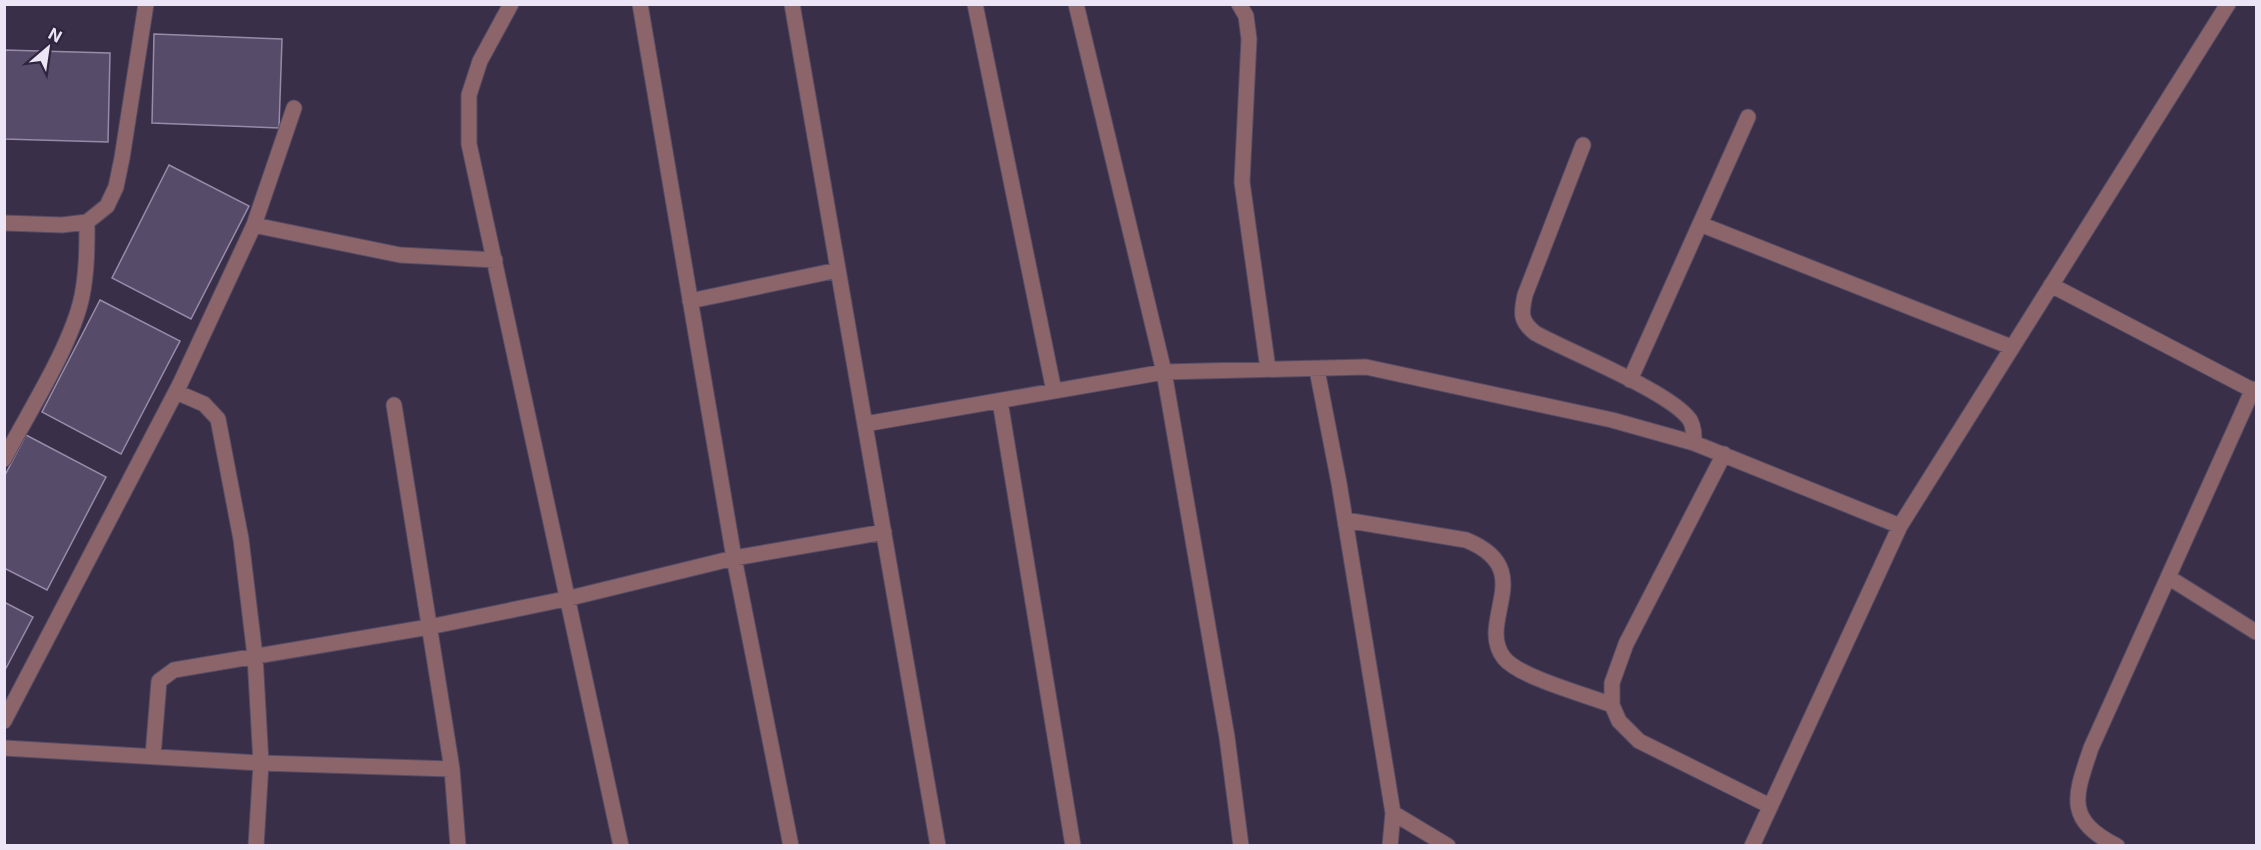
<svg xmlns="http://www.w3.org/2000/svg" width="2261" height="850" viewBox="0 0 2261 850" font-family="Inter,sans-serif">
  <rect width="100%" height="100%" fill="#3a2f49"/>
  <path fill="#564b68" stroke="#978ba9" stroke-width="1.5" d="M 154,34 L 282,39 L 279,128 L 152,123 Z
    M 4,50 L 110,53 L 108,142 L 4,139 Z
    M 169,165 L 249,206 L 191,319 L 112,278 Z
    M 100,300 L 180,341 L 121,454 L 42,412 Z
    M 26,435 L 106,477 L 47,590 L 4,568 L 4,477 Z
    M 4,602 L 33,617 L 4,672 Z"/>
  <g fill="none" stroke-linecap="round" stroke-linejoin="round">
    <g stroke="#564c65" stroke-width="17">
      <path id="minor" d="M 511,4 L 480,61 L 469,95 L 469,144 L 621,846
        M 640,4 L 734,558 L 791,846
        M 792,4 L 938,846
        M 975,4 L 1054,391
        M 1076,4 L 1164,372 L 1227,737 L 1241,846
        M 1239,4 L 1246,16 L 1249,39 L 1242,182 L 1268,369
        M 1583,145 L 1525,295 C 1521,313 1520,321 1535,333 C 1569,352 1671,392 1690,420 C 1694,427 1694,435 1694,443
        M 4,223 L 62,225 L 87,222 L 107,206 L 116,187 L 122,158 L 146,4
        M 1700,224 L 2011,347
        M 254,225 L 400,255 L 495,260
        M 2051,285 L 2256,392
        M 690,301 L 838,270
        M 1317,370 L 1339,483 L 1393,813 L 1390,846
        M 1630,380 L 1748,117
        M 176,392 L 204,404 L 218,419 L 241,539 L 255,656 L 261,763 L 256,846
        M 1000,401 L 1073,846
        M 394,405 L 452,769 L 458,846
        M 865,424 L 1164,372 L 1366,367 L 1612,420 L 1694,443 L 1900,526
        M 1724,454 L 1626,644 L 1612,683 L 1612,705 L 1619,721 L 1639,741 L 1770,806
        M 4,459 C 28,413 72,345 82,296 C 87,271 87,246 87,222
        M 1345,520 L 1466,540 C 1540,570 1475,621 1504,658 C 1519,677 1586,695 1612,705
        M 2168,577 L 2256,632
        M 4,721 L 180,384 L 254,225 L 294,108
        M 4,748 L 261,763 L 452,769
        M 153,756 L 159,681 L 174,670 L 429,627 L 570,598 L 734,558 L 884,532
        M 1393,813 L 1448,846
        M 1752,846 L 1900,526 L 2228,4
        M 2117,846 C 2064,819 2075,796 2091,748 L 2253,389"/>
    </g>
    <use href="#minor" stroke="#8b656a" stroke-width="15"/>
  </g>
  <rect width="2261" height="850" fill="none" stroke="#ebe5f5" stroke-width="12"/>
  <g transform="translate(48 48) rotate(29)" stroke="#2f253e" stroke-width="4.5" paint-order="stroke">
  <path d="M0-4.5L10 22L0 15L-10 22Z" fill="#ebe5f5"/>
  <text y="-9" font-size="16" font-weight="bold" text-anchor="middle" fill="#ebe5f5">N</text>
  </g>
</svg>
